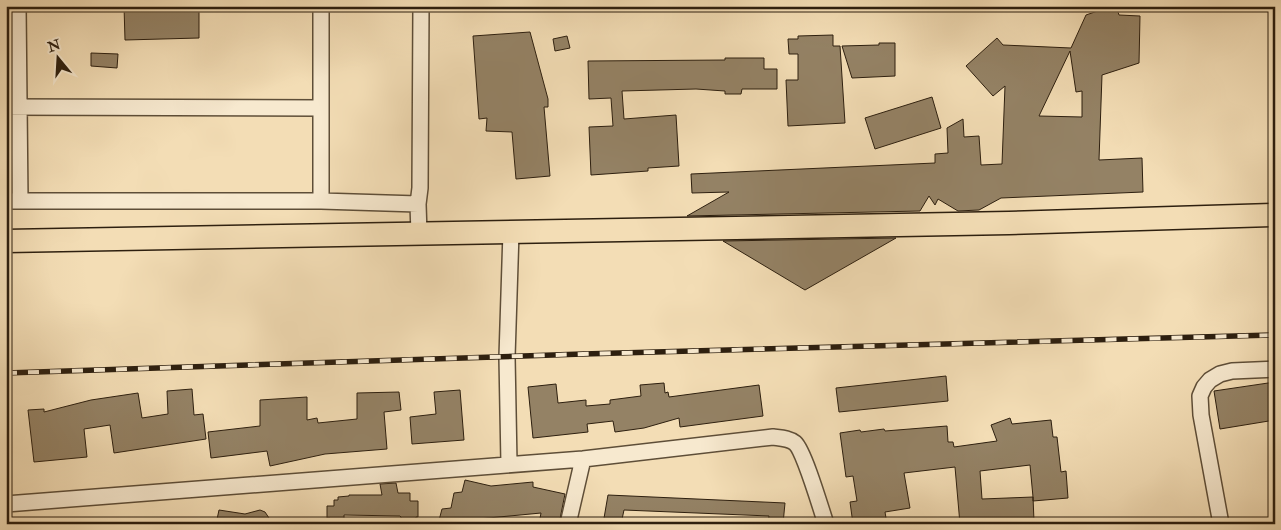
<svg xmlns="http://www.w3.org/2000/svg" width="1281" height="530" viewBox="0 0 1281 530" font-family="'IM FELL Double Pica',serif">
  <rect width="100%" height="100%" fill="#f3ddb5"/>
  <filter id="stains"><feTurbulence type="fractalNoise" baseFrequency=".004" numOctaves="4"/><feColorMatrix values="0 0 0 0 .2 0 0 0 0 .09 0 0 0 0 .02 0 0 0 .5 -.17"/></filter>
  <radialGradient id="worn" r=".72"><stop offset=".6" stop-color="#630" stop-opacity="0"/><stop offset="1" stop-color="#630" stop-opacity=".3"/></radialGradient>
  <path fill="#948265" stroke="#2d1f0f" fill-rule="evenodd" d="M 124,6 L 199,6 L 199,38 L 125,40 Z
    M 1112,6 L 1116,6 L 1119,15 L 1140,16 L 1139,63 L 1102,75 L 1099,160 L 1142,158 L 1143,192 L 1001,198 L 979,210 L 958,211 L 938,199 L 935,205 L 929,196 L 920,211 L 687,216 L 729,192 L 692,193 L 691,174 L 935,163 L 935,154 L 948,153 L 947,128 L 963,119 L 964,137 L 979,136 L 981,165 L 1002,164 L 1005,86 L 993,96 L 966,66 L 997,38 L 1003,45 L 1071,48 L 1086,15 ZM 1070,51 L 1076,92 L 1082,91 L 1082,117 L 1039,116 Z
    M 530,32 L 548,99 L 548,107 L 544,107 L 550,176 L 516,179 L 512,132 L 486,131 L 487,118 L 479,119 L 473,36 Z
    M 833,35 L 833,46 L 840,46 L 845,123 L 788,126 L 786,80 L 798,80 L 798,54 L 789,54 L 788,39 L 798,39 L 798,36 Z
    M 567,36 L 570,48 L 555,51 L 553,39 Z
    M 879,43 L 895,43 L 895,76 L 852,78 L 842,46 L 879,45 Z
    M 91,53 L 118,54 L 117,68 L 91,66 Z
    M 725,58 L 764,58 L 764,69 L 777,69 L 777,89 L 742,89 L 741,94 L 725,94 L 725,91 L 696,89 L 622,91 L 624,119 L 676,115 L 679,166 L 648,168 L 648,171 L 591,175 L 589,127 L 613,126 L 611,98 L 589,99 L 588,61 L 725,60 Z
    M 932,97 L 941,128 L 875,149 L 865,118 Z
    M 896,238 L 805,290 L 723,241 Z
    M 946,376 L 948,401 L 839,412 L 836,388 Z
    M 1275,382 L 1275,420 L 1220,429 L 1214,391 Z
    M 664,383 L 665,393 L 668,392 L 669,397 L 759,385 L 763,416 L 680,427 L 679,418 L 644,428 L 615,432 L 613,421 L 587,424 L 588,432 L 533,438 L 528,387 L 556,384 L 558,403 L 586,400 L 586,406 L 610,404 L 610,400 L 641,396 L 640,385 Z
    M 192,389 L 194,415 L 203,414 L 206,439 L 114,453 L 110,425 L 84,429 L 87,457 L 34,462 L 28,410 L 44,409 L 44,412 L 91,400 L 138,393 L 142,418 L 168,414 L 167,391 Z
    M 460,390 L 464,440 L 412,444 L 410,417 L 436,414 L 434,392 Z
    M 399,392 L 401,410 L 384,412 L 387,449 L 325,454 L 270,466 L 267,451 L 211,458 L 208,432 L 260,426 L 260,400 L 307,397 L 307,420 L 317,418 L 318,423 L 357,419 L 357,393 Z
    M 1010,418 L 1012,424 L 1051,420 L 1053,437 L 1057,437 L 1061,472 L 1066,471 L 1068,498 L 1033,501 L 1033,497 L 1034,521 L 960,524 L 955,467 L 904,473 L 910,508 L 885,512 L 887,524 L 853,524 L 850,502 L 857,501 L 853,476 L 846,477 L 840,433 L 860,430 L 861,432 L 884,429 L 885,431 L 947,426 L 948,442 L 953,442 L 954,447 L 997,441 L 991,425 ZM 1030,465 L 1033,497 L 982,499 L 980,471 Z
    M 465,480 L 491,486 L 533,482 L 533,487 L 565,494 L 559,524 L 539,524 L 541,513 L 478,519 L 478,524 L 438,524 L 442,509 L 451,508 L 454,493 L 462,492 Z
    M 396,483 L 398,493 L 410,493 L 410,501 L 418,501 L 418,517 L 416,517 L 416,524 L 401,524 L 401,517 L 400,516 L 344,515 L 344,524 L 330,524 L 330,518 L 327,518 L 327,506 L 334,506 L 334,500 L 338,500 L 338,497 L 349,496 L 349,495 L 382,495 L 380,484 Z
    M 608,495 L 785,503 L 783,524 L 768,524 L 769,516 L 624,510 L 621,524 L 603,524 Z
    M 219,510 L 245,514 L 260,510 L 265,512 L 273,524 L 216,524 Z"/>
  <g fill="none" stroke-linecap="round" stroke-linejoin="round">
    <g stroke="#5e4e38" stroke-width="18">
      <path id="street" d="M 18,6 L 20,201
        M 321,6 L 321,201
        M 6,107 L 321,108
        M 6,201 L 321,201 L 418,204 L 420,188 L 421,6
        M 418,204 L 419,234
        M 509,464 L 507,357 L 511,232
        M 6,504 L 583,459 L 773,437 C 781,438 789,438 795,443 C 804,451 821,509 826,524
        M 568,524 L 583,459
        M 1221,524 L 1201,415 L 1200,396 L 1204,387 L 1210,380 L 1220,374 L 1232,371 L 1275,369"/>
    </g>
    <g stroke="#2d1f0f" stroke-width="25">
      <path id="primary" d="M 6,241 L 1009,223 L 1275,215"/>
    </g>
    <use href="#street" stroke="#f7e9cf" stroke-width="15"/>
    <use href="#primary" stroke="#f3ddb5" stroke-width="22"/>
    <g stroke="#2d1f0f" stroke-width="5.5">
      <path id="rail" d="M 6,373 L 583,354 L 1275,335"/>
    </g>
    <use href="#rail" stroke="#f7e9cf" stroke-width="4" stroke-dasharray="11" stroke-linecap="butt"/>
  </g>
  <rect width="1281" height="530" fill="none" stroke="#f3ddb5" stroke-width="25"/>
  <rect x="8" y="8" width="1266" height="515" fill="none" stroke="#2d1f0f" stroke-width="2.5"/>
  <rect x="12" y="12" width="1256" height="505" fill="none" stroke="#2d1f0f"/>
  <g transform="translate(58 58) rotate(342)" stroke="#f7e9cf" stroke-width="4" paint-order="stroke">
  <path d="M0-4L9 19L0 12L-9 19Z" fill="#2d1f0f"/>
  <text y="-8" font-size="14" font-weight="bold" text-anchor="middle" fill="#2d1f0f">N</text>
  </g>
  <rect width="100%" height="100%" filter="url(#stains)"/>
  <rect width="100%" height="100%" fill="url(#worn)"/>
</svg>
